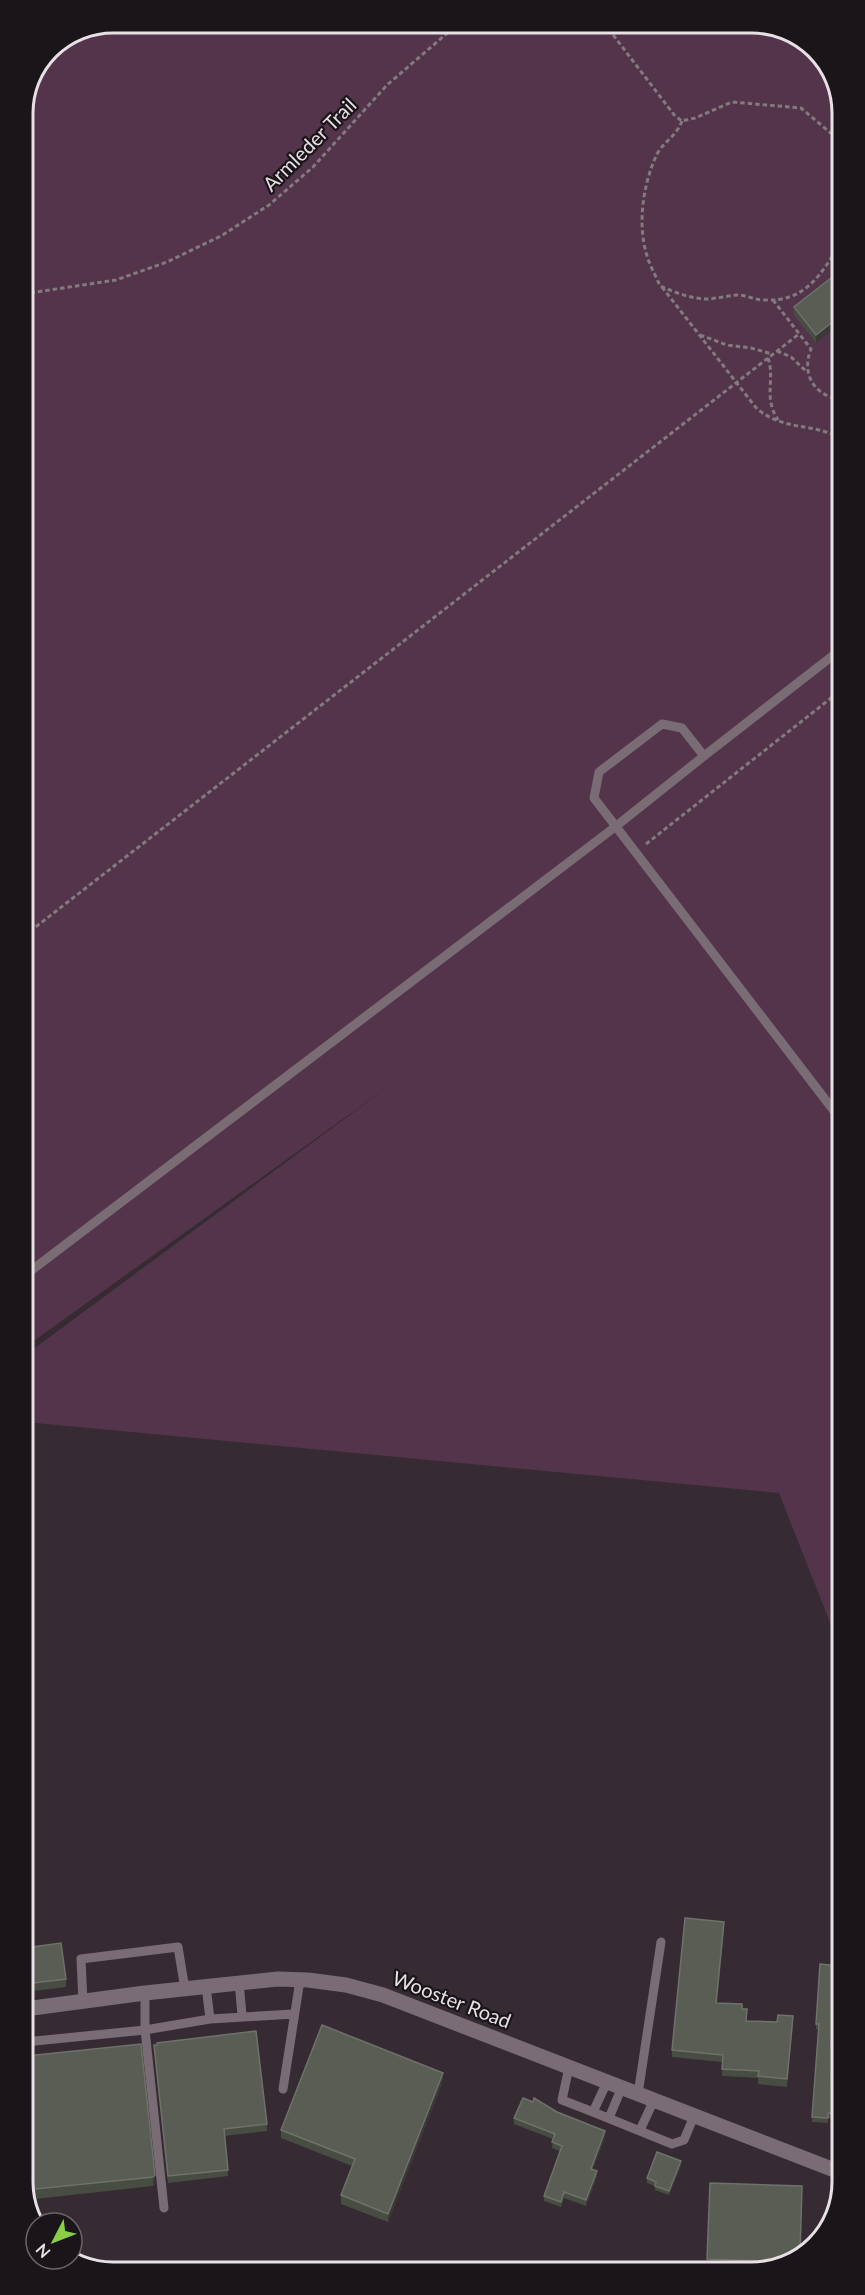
<svg xmlns="http://www.w3.org/2000/svg" width="865" height="2295" viewBox="0 0 865 2295" font-family="Lato,sans-serif">
  <rect width="100%" height="100%" fill="#362b32"/>
  <path fill="#53344a" d="M 113,23 L 758,23 L 811,45 L 839,89 L 842,1653 L 779,1493 L 25,1422 L 24,1356 L 389,1086 L 24,1348 L 23,107 L 49,49 Z"/>
  <g fill="none" stroke-linecap="round" stroke-linejoin="round">
    <path stroke="#837a7f" stroke-width="3" stroke-dasharray="4.5 3" stroke-linecap="butt" d="M 604,23 L 675,116 L 682,121 L 695,118 L 732,102 L 801,108 L 839,140
      M 682,121 C 676,137 664,141 657,154 C 643,184 637,224 647,256 C 650,266 656,276 660,286 C 674,292 689,298 705,299 C 715,299 726,296 737,295 C 746,295 755,300 764,300 C 805,302 820,276 840,244
      M 662,287 L 757,409 C 787,432 811,422 840,438
      M 23,294 L 116,280 L 167,262 L 221,236 L 269,205 L 313,167 L 387,85 L 459,23
      M 773,300 L 811,349 C 801,374 814,395 840,400
      M 700,335 L 727,345 L 751,348 L 772,354
      M 777,351 L 791,357 L 807,372
      M 768,358 C 774,375 767,391 772,407 C 773,412 776,416 778,420
      M 646,844 L 840,691
      M 24,936 L 799,334"/>
    <path stroke="#796c74" stroke-width="9" d="M 704,756 L 682,728 L 662,724 L 599,772 L 594,798 L 841,1120
      M 24,1276 L 615,827 L 704,756 L 840,650
      M 239,1982 L 242,2015
      M 206,1986 L 210,2019
      M 145,1993 L 145,2030 L 164,2208
      M 83,2002 L 81,1959 L 178,1947 L 185,1989
      M 25,2042 L 145,2030 L 210,2019 L 294,2014
      M 569,2067 L 562,2100 L 593,2112 L 607,2082
      M 283,2089 L 300,1980
      M 638,2094 L 661,1942
      M 593,2112 L 672,2144 L 684,2140 L 694,2116
      M 609,2118 L 622,2087
      M 640,2130 L 654,2100"/>
    <path stroke="#796c74" stroke-width="15" d="M 25,2009 L 145,1993 L 278,1979 L 308,1980 L 346,1985 L 383,1995 L 842,2173"/>
  </g>
  <path fill="#484d43" d="M 840,271 L 840,325 L 816,343 L 794,315 L 794,307 Z
    M 724,1929 L 717,2003 L 742,2009 L 747,2021 L 793,2024 L 787,2087 L 758,2084 L 758,2078 L 722,2076 L 722,2062 L 672,2057 L 672,2050 Z
    M 25,1948 L 66,1979 L 66,1987 L 25,1992 Z
    M 839,1971 L 831,2044 L 831,2082 L 842,2084 L 842,2119 L 828,2118 L 828,2123 L 812,2122 L 818,2029 L 816,2029 L 816,2024 Z
    M 141,2044 L 155,2184 L 153,2186 L 26,2200 L 26,2079 L 29,2079 L 27,2056 Z
    M 154,2045 L 267,2124 L 267,2131 L 225,2136 L 228,2176 L 168,2183 Z
    M 443,2081 L 388,2222 L 341,2204 L 341,2195 L 352,2166 L 281,2138 L 281,2130 Z
    M 557,2112 L 605,2137 L 593,2169 L 597,2177 L 586,2206 L 564,2198 L 561,2207 L 544,2201 L 544,2196 L 560,2151 L 552,2148 L 553,2139 L 514,2124 L 514,2118 Z
    M 681,2166 L 669,2195 L 655,2190 L 655,2186 L 647,2183 L 647,2178 Z
    M 710,2183 L 800,2253 L 776,2269 L 707,2267 Z"/>
  <path fill="#3a3935" d="M 840,316 L 840,325 L 816,343 L 816,335 Z
    M 724,1922 L 724,1929 L 716,2010 L 716,2003 Z
    M 793,2016 L 793,2024 L 787,2087 L 787,2079 Z
    M 443,2073 L 443,2081 L 388,2222 L 388,2214 Z
    M 605,2131 L 605,2137 L 591,2175 L 591,2169 Z
    M 681,2161 L 681,2166 L 669,2195 L 669,2191 Z
    M 597,2171 L 597,2177 L 586,2206 L 586,2200 Z
    M 155,2175 L 155,2184 L 153,2186 L 153,2177 Z
    M 564,2192 L 564,2198 L 561,2207 L 561,2202 Z"/>
  <path fill="#595d54" stroke="#6f716b" stroke-width="1.5" d="M 840,271 L 840,316 L 816,335 L 794,307 Z
    M 685,1918 L 724,1922 L 716,2003 L 742,2004 L 742,2009 L 747,2009 L 746,2021 L 777,2022 L 778,2015 L 793,2016 L 787,2079 L 758,2076 L 759,2071 L 722,2069 L 723,2055 L 672,2050 Z
    M 61,1943 L 66,1979 L 25,1984 L 25,1948 Z
    M 820,1964 L 839,1966 L 831,2045 L 834,2042 L 831,2082 L 842,2084 L 842,2114 L 828,2113 L 828,2118 L 812,2117 L 819,2024 L 816,2024 Z
    M 322,2025 L 443,2073 L 388,2214 L 341,2195 L 355,2159 L 281,2130 Z
    M 256,2031 L 267,2124 L 224,2129 L 228,2170 L 168,2176 L 154,2045 L 157,2045 L 157,2043 Z
    M 141,2044 L 155,2175 L 153,2177 L 26,2190 L 26,2079 L 30,2079 L 27,2056 Z
    M 523,2098 L 533,2102 L 534,2098 L 557,2112 L 605,2131 L 591,2169 L 597,2171 L 586,2200 L 564,2192 L 561,2202 L 544,2196 L 562,2146 L 552,2142 L 555,2134 L 514,2118 Z
    M 657,2152 L 681,2161 L 669,2191 L 655,2186 L 656,2182 L 647,2178 Z
    M 710,2183 L 802,2186 L 800,2253 L 788,2262 L 707,2259 Z"/>
  <g text-anchor="middle" dominant-baseline="central" stroke-width="4.5" stroke-linejoin="round" paint-order="stroke">
    <g font-size="20" fill="#e7e0e4" stroke="#1a1518">
      <text transform="translate(309 144) rotate(-45)">Armleder Trail</text>
      <text transform="translate(452 1999) rotate(21)">Wooster Road</text>
    </g>
  </g>
  <path d="M0 0H865V2295H0ZM113 33H752A80 80 0 0 1 832 113V2182A80 80 0 0 1 752 2262H113A80 80 0 0 1 33 2182V113A80 80 0 0 1 113 33Z" fill="#1a1518" fill-rule="evenodd"/>
  <path fill="none" stroke="#e7e0e4" stroke-width="3" d="M113 33H752A80 80 0 0 1 832 113V2182A80 80 0 0 1 752 2262H113A80 80 0 0 1 33 2182V113A80 80 0 0 1 113 33Z"/>
  <g transform="translate(54 2241) rotate(228)"><circle r="28" fill="#1a1518" stroke="#6c666a" stroke-width="1.5"/>
  <path d="M0-4.5L10 22L0 15L-10 22Z" fill="#8ace47"/>
  <text y="-9" font-size="16" font-weight="bold" text-anchor="middle" fill="#e7e0e4">N</text>
  </g>
</svg>
